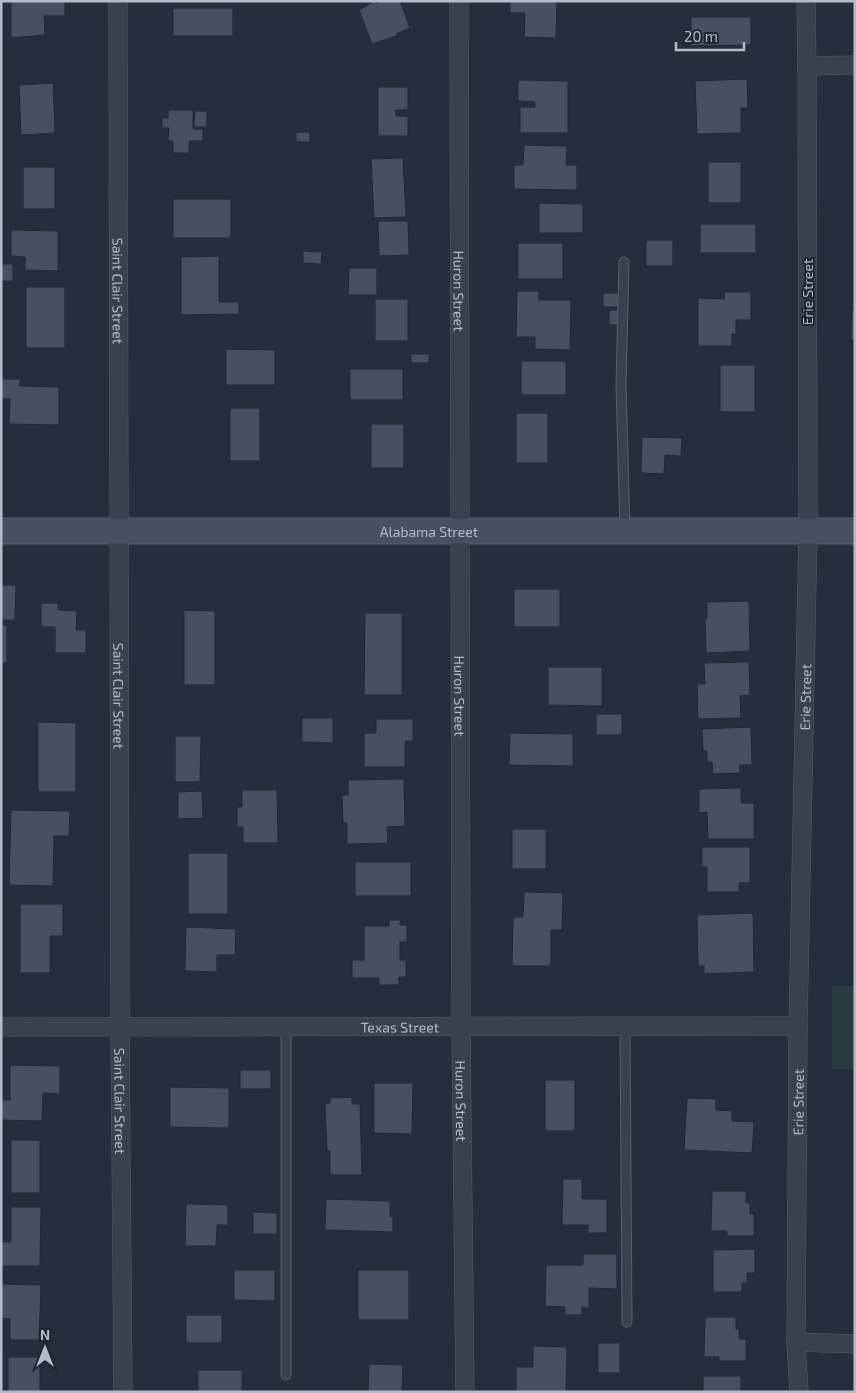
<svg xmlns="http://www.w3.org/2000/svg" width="856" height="1393" viewBox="0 0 856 1393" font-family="'Exo 2',sans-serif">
  <rect width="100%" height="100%" fill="#242f3e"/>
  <path fill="#263c3f" d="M 832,986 L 855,986 L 855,1069 L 832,1069 Z"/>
  <path fill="#455162" stroke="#1f2835" d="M 11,1 L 65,1 L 65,16 L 44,16 L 45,35 L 11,38 Z
    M 375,1 L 376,3 L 381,1 L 400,1 L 410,28 L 396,34 L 397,36 L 372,44 L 359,10 Z
    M 510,1 L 557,1 L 556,38 L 524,37 L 525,13 L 510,13 Z
    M 173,8 L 233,8 L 233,36 L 173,36 Z
    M 691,17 L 751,17 L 751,45 L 691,46 Z
    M 747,79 L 748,108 L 741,108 L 741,133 L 697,134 L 695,81 Z
    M 518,80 L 568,81 L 568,133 L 520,133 L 520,107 L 535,107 L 535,102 L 518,101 Z
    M 53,83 L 55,133 L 21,135 L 19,85 Z
    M 378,87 L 408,87 L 408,110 L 396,110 L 396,116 L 408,116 L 408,136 L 378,136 Z
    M 168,110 L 193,110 L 193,129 L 203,129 L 203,141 L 189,141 L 189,153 L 173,153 L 173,141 L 168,141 L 169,128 L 162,128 L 162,118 L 168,118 Z
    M 195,111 L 207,111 L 207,127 L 194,127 Z
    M 296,132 L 310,132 L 310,142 L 296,142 Z
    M 524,145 L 567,146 L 566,165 L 577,165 L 577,190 L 514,189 L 514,165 L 523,165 Z
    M 403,158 L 406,217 L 374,218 L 371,159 Z
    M 708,162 L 741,162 L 741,203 L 708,203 Z
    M 23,167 L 55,167 L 55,209 L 23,209 Z
    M 173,199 L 231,199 L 231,238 L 173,238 Z
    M 539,203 L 583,204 L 583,233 L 539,233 Z
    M 378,221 L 408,221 L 409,255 L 379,256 Z
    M 700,224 L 756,224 L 756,253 L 700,253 Z
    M 11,230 L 58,231 L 58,271 L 25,270 L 25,257 L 11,256 Z
    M 646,240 L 673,240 L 673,266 L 646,266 Z
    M 518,243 L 563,243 L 563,279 L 518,279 Z
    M 303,251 L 322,252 L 321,264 L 303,263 Z
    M 219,256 L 219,302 L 239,302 L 239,314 L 181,315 L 181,257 Z
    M 1,264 L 13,264 L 13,281 L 1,281 Z
    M 349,268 L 377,268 L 377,295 L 348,295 Z
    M 26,287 L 65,287 L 65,348 L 26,348 Z
    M 517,291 L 539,291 L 539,300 L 571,300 L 570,350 L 535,349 L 535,337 L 516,337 Z
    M 724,292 L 751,292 L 751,320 L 736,320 L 736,334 L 732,334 L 732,346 L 698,346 L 698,298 L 724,299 Z
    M 603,293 L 619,293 L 619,307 L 603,307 Z
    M 375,299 L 408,299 L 408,341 L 375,341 Z
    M 609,310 L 622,310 L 622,325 L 609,325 Z
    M 852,310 L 855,310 L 855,340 L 851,340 Z
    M 226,349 L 275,350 L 275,385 L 226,385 Z
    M 411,354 L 429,354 L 429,363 L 411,363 Z
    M 521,361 L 566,361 L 566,395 L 521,395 Z
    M 720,365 L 755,365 L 755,412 L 720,412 Z
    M 350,369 L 403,369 L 403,400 L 350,400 Z
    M 1,379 L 20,379 L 20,386 L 59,387 L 59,425 L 9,424 L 10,399 L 1,399 Z
    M 230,408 L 260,408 L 260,461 L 230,461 Z
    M 516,413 L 548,413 L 548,463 L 516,463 Z
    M 371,424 L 404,424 L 404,468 L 371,468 Z
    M 642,437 L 682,438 L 681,456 L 665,455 L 664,474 L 641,473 Z
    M 1,585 L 16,585 L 15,620 L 1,620 Z
    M 514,589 L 560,589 L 560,627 L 514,627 Z
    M 749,601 L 750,651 L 706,653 L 705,618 L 707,618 L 707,602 Z
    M 41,603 L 58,603 L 58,610 L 77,611 L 76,630 L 86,630 L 86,653 L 55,653 L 55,627 L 41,627 Z
    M 184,610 L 215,611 L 215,685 L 184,685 Z
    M 365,613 L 402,613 L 402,695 L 364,695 Z
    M 1,625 L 7,625 L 7,663 L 1,663 Z
    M 749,662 L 750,695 L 740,696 L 741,718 L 698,719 L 697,684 L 705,684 L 704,663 Z
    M 548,667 L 602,667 L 602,706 L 548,705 Z
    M 596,714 L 622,714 L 622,735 L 596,735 Z
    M 302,718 L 333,718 L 333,743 L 302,742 Z
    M 376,719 L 413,719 L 413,741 L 405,741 L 405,767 L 364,767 L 364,733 L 376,733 Z
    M 38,722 L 76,723 L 76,792 L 38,792 Z
    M 751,727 L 752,765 L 740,765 L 740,773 L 713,774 L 712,762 L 707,762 L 707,751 L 703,751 L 702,729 Z
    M 510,733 L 573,734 L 573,766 L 509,765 Z
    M 175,736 L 201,736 L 200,782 L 175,782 Z
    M 404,779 L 405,826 L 387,827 L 388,843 L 347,844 L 347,823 L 343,823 L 342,795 L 348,795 L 348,780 Z
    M 741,788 L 741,803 L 754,803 L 754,839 L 708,839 L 707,812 L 699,813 L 699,789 Z
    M 242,790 L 277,790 L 278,843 L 243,843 L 243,827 L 237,827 L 237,807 L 242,807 Z
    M 202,791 L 203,818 L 178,819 L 178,792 Z
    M 11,810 L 70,811 L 69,836 L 54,836 L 53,886 L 9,885 Z
    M 512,829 L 546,829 L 546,869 L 512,869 Z
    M 702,847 L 750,847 L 750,883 L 739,883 L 739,892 L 707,892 L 707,867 L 702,867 Z
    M 188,853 L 228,853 L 228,914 L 188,914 Z
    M 355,862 L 411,862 L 411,896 L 355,896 Z
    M 524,892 L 563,893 L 562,930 L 551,930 L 551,966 L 512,966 L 513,917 L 523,917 Z
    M 20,904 L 63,904 L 63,936 L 50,936 L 50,973 L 20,973 Z
    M 753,913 L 754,972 L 704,974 L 704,966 L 698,966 L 697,915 Z
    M 389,920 L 400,920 L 400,925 L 407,925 L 407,942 L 400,942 L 400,960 L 406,960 L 406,977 L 399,977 L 399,985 L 379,985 L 379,978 L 352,978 L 352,960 L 364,960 L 364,926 L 389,926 Z
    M 186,927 L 236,929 L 235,955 L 217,955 L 217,972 L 185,971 Z
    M 10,1065 L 60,1066 L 60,1094 L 43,1093 L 42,1121 L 1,1120 L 1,1100 L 10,1100 Z
    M 240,1070 L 271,1070 L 271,1089 L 240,1089 Z
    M 545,1080 L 575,1080 L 575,1131 L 545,1131 Z
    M 374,1083 L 413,1083 L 412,1134 L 374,1133 Z
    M 170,1087 L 229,1088 L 229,1128 L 170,1127 Z
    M 352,1097 L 352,1104 L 360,1104 L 362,1175 L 330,1175 L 330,1151 L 327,1151 L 325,1104 L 330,1103 L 330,1098 Z
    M 687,1098 L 716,1099 L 716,1110 L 732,1111 L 732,1121 L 754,1122 L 752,1153 L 684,1150 Z
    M 11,1140 L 40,1140 L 40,1193 L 11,1193 Z
    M 563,1179 L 582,1179 L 582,1199 L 607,1199 L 607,1233 L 588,1233 L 588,1225 L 562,1225 Z
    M 712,1191 L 746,1191 L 746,1203 L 750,1203 L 750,1214 L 754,1214 L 754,1236 L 727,1236 L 727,1231 L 711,1231 Z
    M 326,1199 L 390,1201 L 390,1216 L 393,1216 L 393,1232 L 325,1230 Z
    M 186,1204 L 228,1205 L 228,1225 L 217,1225 L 216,1246 L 185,1246 Z
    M 11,1207 L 41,1207 L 40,1266 L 1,1266 L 1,1242 L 11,1242 Z
    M 253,1212 L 277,1213 L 277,1234 L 253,1234 Z
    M 755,1249 L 755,1273 L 747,1273 L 747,1283 L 742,1283 L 742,1292 L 713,1292 L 713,1250 Z
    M 583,1254 L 617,1254 L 617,1289 L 589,1288 L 589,1308 L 582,1307 L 582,1315 L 565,1315 L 565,1307 L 545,1306 L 546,1265 L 583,1265 Z
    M 234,1270 L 275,1270 L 275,1301 L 234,1300 Z
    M 358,1270 L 409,1270 L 409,1320 L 358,1320 Z
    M 1,1284 L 41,1285 L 39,1340 L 10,1340 L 10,1319 L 1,1318 Z
    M 186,1315 L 222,1315 L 222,1343 L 186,1343 Z
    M 705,1317 L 736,1317 L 736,1329 L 739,1329 L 739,1339 L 746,1339 L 746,1361 L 719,1361 L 719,1357 L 704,1357 Z
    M 598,1343 L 620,1343 L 620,1373 L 598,1373 Z
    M 533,1346 L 567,1347 L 566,1392 L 516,1392 L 516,1367 L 533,1367 Z
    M 8,1357 L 40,1357 L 40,1392 L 8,1392 Z
    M 369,1364 L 403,1365 L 402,1392 L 368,1392 Z
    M 198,1370 L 242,1370 L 242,1392 L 198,1392 Z
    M 703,1376 L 741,1376 L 741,1392 L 703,1392 Z"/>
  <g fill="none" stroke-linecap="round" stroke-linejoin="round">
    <g stroke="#565f6c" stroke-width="11">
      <path id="service" d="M 624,262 L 621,385 L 625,529
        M 625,1026 L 627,1322
        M 286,1028 L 286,1375"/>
    </g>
    <g stroke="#565f6c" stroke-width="19">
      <g id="minor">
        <path id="s1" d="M 118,1 L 120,1027 L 123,1392"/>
        <path id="s2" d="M 459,1 L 461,1028 L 465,1392"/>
        <path d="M 807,66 L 855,65"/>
        <path id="s3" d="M 1,1027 L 798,1026"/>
        <path d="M 796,1342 L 855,1344"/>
        <path id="s4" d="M 799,1392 L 796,1342 L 798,1026 L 808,531 L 807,66 L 806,1"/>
      </g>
    </g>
    <g stroke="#565f6c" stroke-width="27">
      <g id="secondary">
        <path id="s5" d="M 1,531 L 855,531"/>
      </g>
    </g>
    <use href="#service" stroke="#38414e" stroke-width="9"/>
    <use href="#minor" stroke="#38414e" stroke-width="18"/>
    <use href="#secondary" stroke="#465061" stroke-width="25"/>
  </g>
  <g text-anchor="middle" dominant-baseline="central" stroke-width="4" stroke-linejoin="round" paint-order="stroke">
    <g font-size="14" fill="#b4bcc9" stroke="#1d2633">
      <text stroke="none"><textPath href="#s1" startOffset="290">Saint Clair Street</textPath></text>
      <text stroke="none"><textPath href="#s2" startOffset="290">Huron Street</textPath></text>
      <text transform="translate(807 292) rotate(-90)">Erie Street</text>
      <text stroke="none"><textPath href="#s5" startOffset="428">Alabama Street</textPath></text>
      <text stroke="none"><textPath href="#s1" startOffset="695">Saint Clair Street</textPath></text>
      <text stroke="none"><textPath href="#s2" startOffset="695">Huron Street</textPath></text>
      <text stroke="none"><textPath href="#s4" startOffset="695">Erie Street</textPath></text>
      <text stroke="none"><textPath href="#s3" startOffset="399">Texas Street</textPath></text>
      <text stroke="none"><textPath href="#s1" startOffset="1100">Saint Clair Street</textPath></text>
      <text stroke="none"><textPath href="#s2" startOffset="1100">Huron Street</textPath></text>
      <text stroke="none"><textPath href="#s4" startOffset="290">Erie Street</textPath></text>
    </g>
  </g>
  <rect width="856" height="1393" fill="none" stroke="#b4bcc9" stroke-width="5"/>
  <g transform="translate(45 1348)" stroke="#1d2633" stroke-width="4" paint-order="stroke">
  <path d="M0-4L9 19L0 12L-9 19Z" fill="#b4bcc9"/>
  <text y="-8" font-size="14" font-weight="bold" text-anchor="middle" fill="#b4bcc9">N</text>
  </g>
  <path d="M676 42v8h68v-8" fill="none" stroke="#b4bcc9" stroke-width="2.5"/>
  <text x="684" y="42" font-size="15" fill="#b4bcc9" stroke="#1d2633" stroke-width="4" paint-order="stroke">20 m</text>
</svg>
